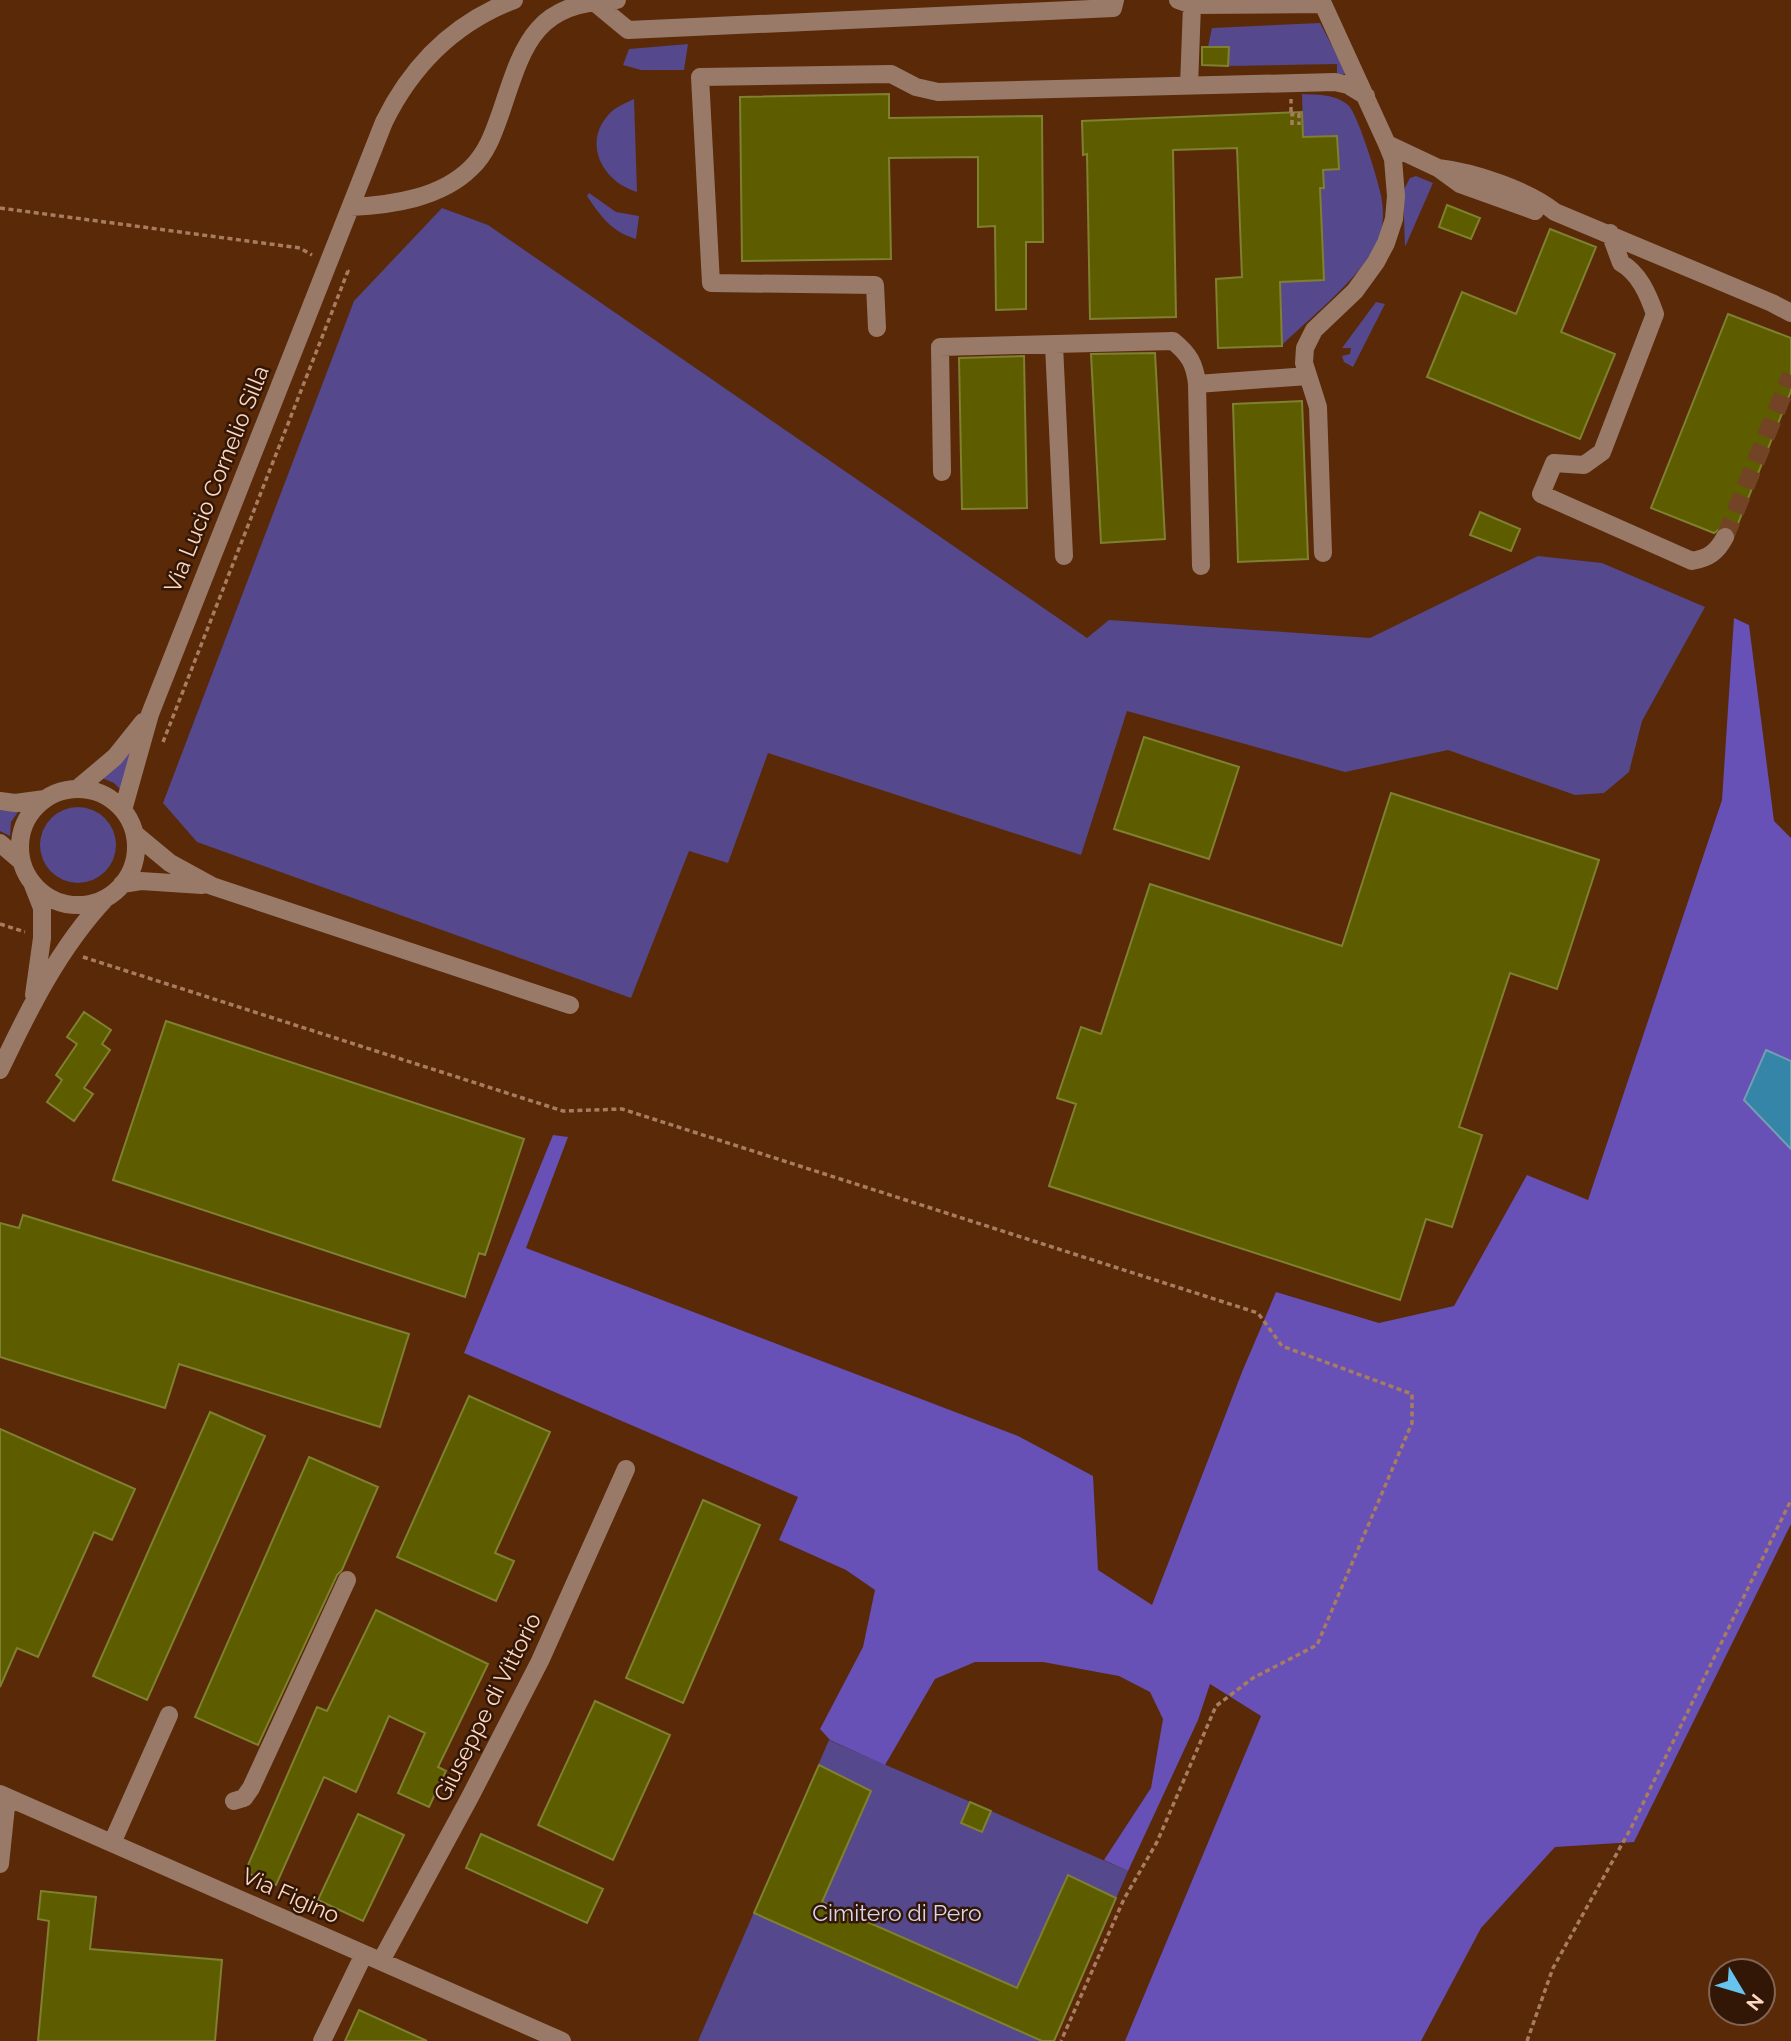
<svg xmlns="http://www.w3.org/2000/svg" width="1791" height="2041" viewBox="0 0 1791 2041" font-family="Raleway,sans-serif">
  <rect width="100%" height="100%" fill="#592908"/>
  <path fill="#55488c" d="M 1320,23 L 1347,74 L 1337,74 L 1337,64 L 1228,66 L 1228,47 L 1208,47 L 1212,28 Z
    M 688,44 L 684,70 L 641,70 L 623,65 L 629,49 Z
    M 1302,94 C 1319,95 1335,94 1348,105 C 1358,114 1378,180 1381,195 C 1384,211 1384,229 1377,243 C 1359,279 1312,316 1282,345 L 1280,282 L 1324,280 L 1321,213 L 1289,189 L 1324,188 L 1323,170 L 1339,169 L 1337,136 L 1303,137 Z
    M 634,99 L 637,192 C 603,182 581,143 610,113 C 616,107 626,103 634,99 Z
    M 1416,176 L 1433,183 L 1405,247 L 1403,191 L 1410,178 Z
    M 589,193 L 616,212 L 639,216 L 636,239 C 612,232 601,217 587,196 Z
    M 442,208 L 488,225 L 1087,638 L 1109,620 L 1370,638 L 1538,556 L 1602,563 L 1705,607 L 1642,721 L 1629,772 L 1604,793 L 1575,795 L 1448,750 L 1345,772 L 1127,711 L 1081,855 L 768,753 L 728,863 L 689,851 L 631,998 L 197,842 L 163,803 L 354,301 Z
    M 1376,302 L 1385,304 L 1353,367 L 1344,362 L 1342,356 L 1350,354 L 1351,348 L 1342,348 Z
    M 138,740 L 122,791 L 114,783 L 102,778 Z
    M40 845a38 38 0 1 1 76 0a38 38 0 1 1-76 0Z
    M 0,810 L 18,812 L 11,822 L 10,836 L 0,831 Z
    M 829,1740 L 1128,1871 L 1054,2041 L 698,2041 Z"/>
  <path fill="#6750b6" d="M 1734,618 L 1749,625 L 1774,821 L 1791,838 L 1791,1061 L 1766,1051 L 1744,1100 L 1791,1149 L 1791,1524 L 1634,1842 L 1555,1847 L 1481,1928 L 1421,2041 L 1125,2041 L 1261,1716 L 1210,1684 L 1198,1720 L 1128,1871 L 1104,1860 L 1151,1788 L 1163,1719 L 1150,1692 L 1119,1676 L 1043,1662 L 975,1662 L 935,1679 L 885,1765 L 830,1740 L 820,1729 L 863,1647 L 875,1590 L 846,1570 L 779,1540 L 798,1497 L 464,1353 L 553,1135 L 568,1137 L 526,1248 L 1018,1436 L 1093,1476 L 1098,1570 L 1152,1605 L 1242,1372 L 1276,1292 L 1379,1323 L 1454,1306 L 1527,1175 L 1588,1200 L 1722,800 Z"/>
  <path fill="#3585a8" stroke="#719eb0" stroke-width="2" d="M 1766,1050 L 1791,1061 L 1791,1149 L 1744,1100 Z"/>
  <path fill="#5d5d00" stroke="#7f8030" stroke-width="2" d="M 1202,47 L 1229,47 L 1228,66 L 1202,65 Z
    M 889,94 L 889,118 L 1042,116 L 1043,242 L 1026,242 L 1026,309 L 996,310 L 995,226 L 978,227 L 978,157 L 889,158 L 891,259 L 742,261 L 740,97 Z
    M 1302,112 L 1303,137 L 1337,136 L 1339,169 L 1323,170 L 1324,188 L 1320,188 L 1324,280 L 1280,282 L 1282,346 L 1218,348 L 1216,279 L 1242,277 L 1237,148 L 1173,150 L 1176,317 L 1090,319 L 1087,154 L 1083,155 L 1082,121 Z
    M 1447,205 L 1480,218 L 1471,239 L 1439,227 Z
    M 1550,229 L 1596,247 L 1561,332 L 1615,354 L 1580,439 L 1427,377 L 1462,292 L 1516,314 Z
    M 1728,314 L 1791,338 L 1791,391 L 1735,531 L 1724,526 L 1714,533 L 1651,508 Z
    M 1155,353 L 1165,539 L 1101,543 L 1091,354 Z
    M 1024,356 L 1027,508 L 962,509 L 959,358 Z
    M 1302,401 L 1308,559 L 1238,562 L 1233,404 Z
    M 1480,512 L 1520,529 L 1511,551 L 1470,535 Z
    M 1144,737 L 1239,767 L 1209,859 L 1114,829 Z
    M 1391,793 L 1599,860 L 1557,989 L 1510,973 L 1459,1127 L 1482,1135 L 1452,1227 L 1426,1219 L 1400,1300 L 1049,1186 L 1076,1104 L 1057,1098 L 1081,1027 L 1101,1034 L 1150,884 L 1342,946 Z
    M 84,1012 L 111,1030 L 102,1044 L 110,1050 L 84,1088 L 93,1094 L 74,1121 L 47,1102 L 62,1080 L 56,1075 L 77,1044 L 67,1037 Z
    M 166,1021 L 524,1139 L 485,1255 L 479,1253 L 465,1297 L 113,1180 Z
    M 23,1215 L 409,1334 L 380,1427 L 179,1364 L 165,1408 L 0,1357 L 0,1223 L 19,1228 Z
    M 469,1396 L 550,1432 L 495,1553 L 514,1561 L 496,1601 L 397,1557 Z
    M 210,1412 L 265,1436 L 147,1700 L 93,1676 Z
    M 0,1429 L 135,1489 L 112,1540 L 94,1532 L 38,1657 L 17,1648 L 0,1687 Z
    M 309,1457 L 378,1487 L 342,1570 L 337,1575 L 258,1745 L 195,1717 Z
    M 703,1500 L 760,1525 L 683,1703 L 626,1678 Z
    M 376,1610 L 488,1664 L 438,1767 L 446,1771 L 429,1807 L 398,1793 L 425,1733 L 389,1716 L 356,1792 L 324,1777 L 276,1885 L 245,1872 L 317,1707 L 327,1711 Z
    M 595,1701 L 670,1735 L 613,1860 L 538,1825 Z
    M 819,1765 L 871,1791 L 822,1902 L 1017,1988 L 1068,1875 L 1116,1898 L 1054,2041 L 1042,2041 L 754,1913 Z
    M 970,1802 L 991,1811 L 982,1832 L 961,1823 Z
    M 358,1814 L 404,1835 L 363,1921 L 318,1900 Z
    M 481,1834 L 603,1889 L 587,1923 L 466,1868 Z
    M 41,1891 L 96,1897 L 90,1949 L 222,1960 L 215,2041 L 38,2041 L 49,1921 L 38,1919 Z
    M 359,2010 L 427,2041 L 345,2041 Z"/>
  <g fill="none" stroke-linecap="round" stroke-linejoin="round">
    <path stroke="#724324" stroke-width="18" stroke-dasharray="18 9" stroke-linecap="butt" d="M 1725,537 L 1791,375"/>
    <path stroke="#a77c60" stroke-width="3.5" stroke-dasharray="5 3.5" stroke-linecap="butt" d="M 1291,112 L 1291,99
      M 1292,125 L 1292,114 L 1299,114 L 1299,125
      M 0,208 L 300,248 L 312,255
      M 163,742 L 348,271 L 345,269
      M 0,924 L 25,932
      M 83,957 L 563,1111 L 622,1109 L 1258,1313 L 1282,1346 L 1412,1394 L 1412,1423 L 1317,1645 L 1253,1678 L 1216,1706 L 1157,1842 L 1124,1899 L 1061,2041
      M 1527,2041 L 1553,1968 L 1631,1828 L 1791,1500"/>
    <path stroke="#997a69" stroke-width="18" d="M 1178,0 L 1192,5 L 1323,4 L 1387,144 L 1393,159 L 1396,196 L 1394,219 L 1386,243 L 1376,262 L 1355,291 L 1314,330 L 1305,348 L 1304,363 L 1318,407 L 1323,553
      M 593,1 L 628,30 L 1113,8 L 1115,0
      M 1189,86 L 1192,5
      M 1387,144 L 1438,168 L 1460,184 L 1535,211
      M 1438,168 C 1473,172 1528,190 1555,212 L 1772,303 L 1791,313
      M 351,207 C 392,205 441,198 471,168 C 487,153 494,132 501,112 C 524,43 534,3 617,0
      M 1610,233 L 1621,263 C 1639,273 1648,294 1655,314 L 1602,452 L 1584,465 L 1554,463 L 1541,494 L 1692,561 C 1709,558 1717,552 1725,537
      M 877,328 L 875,285 L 711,283 L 700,77 L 891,74 L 916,87 L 938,92 L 1335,82 L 1348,85 L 1366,96
      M 1054,345 L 1064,556
      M 942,472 L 940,347 L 1173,341 C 1189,354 1195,364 1197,384
      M 1201,566 L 1197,384 L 1308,376
      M 77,789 L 115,757 L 143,722
      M20 847a58 58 0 1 1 116 0a58 58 0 1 1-116 0Z
      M 0,801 L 15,803 L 45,799
      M 123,810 L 150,714 L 384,122 C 412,65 454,23 514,0
      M 135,834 L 170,863 L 212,886 L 570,1005
      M 0,843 L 22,862
      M 122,884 L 141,881 L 202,885
      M 33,885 L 42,908 L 42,938 L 34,995
      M 0,1070 C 29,1009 59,948 106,898
      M 0,1794 L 562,2041
      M 234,1801 L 244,1798 L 251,1788 L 347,1580
      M 112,1843 L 169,1715
      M 0,1864 L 7,1797
      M 381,1961 L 470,1797 L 540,1661 L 626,1469
      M 322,2041 L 364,1954"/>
  </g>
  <g text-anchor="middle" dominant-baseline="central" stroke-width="5" stroke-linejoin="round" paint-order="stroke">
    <g font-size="23" fill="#fdd7c2" stroke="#321707">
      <text transform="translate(216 479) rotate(-68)">Via Lucio Cornelio Silla</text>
      <text transform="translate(487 1707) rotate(-63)">Giuseppe di Vittorio</text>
      <text transform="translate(291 1895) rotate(24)">Via Figino</text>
    </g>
    <g font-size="23" fill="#d8d5f0" stroke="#321707">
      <text x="897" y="1912">Cimitero di Pero</text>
    </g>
  </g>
  <g transform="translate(1742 1992) rotate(128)"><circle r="33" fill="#321707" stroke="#836452" stroke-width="2"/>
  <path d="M0-5L12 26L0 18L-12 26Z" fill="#66c4ef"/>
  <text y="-10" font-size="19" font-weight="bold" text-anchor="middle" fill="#fdd7c2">N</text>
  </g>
</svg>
